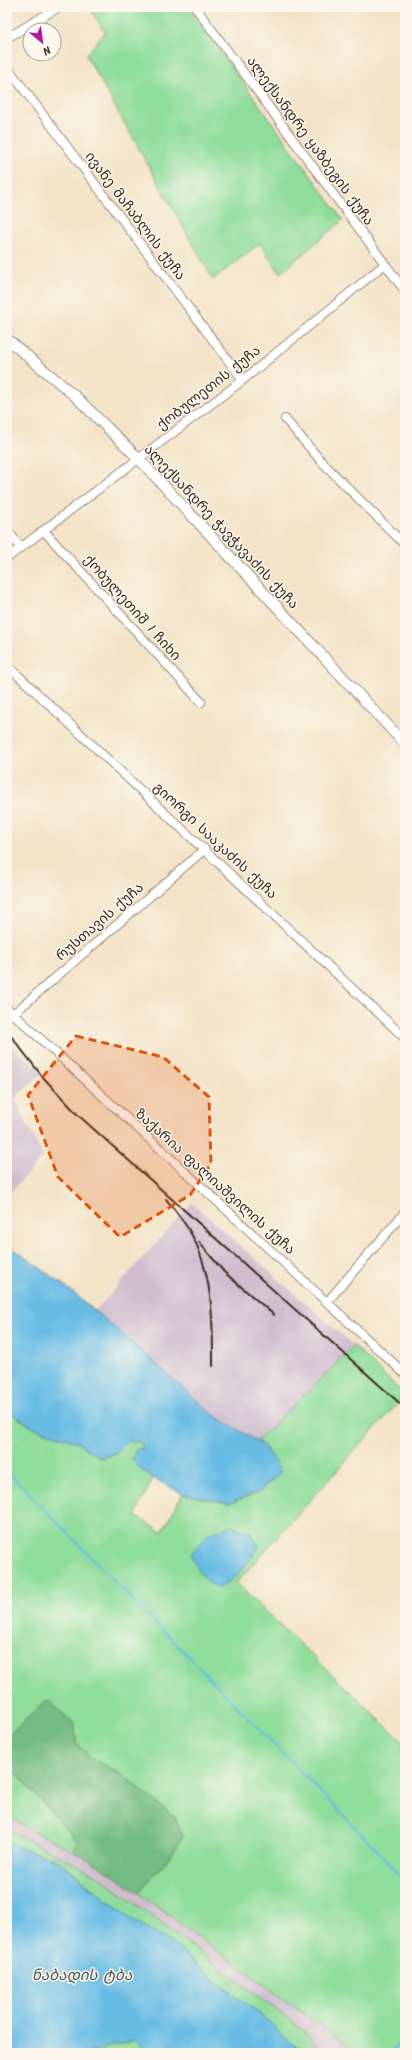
<svg xmlns="http://www.w3.org/2000/svg" width="412" height="2060" viewBox="0 0 412 2060" font-family="Kalam,'Noto Sans Georgian',sans-serif">
  <rect width="100%" height="100%" fill="#fbf7ec"/>
  <filter id="ink" filterUnits="userSpaceOnUse"><feTurbulence type="fractalNoise" baseFrequency=".025" numOctaves="2"/><feDisplacementMap in="SourceGraphic" scale="8" xChannelSelector="R" yChannelSelector="G"/><feConvolveMatrix kernelMatrix="1 2 1 2 8 2 1 2 1" color-interpolation-filters="sRGB"/></filter>
  <filter id="wash" filterUnits="userSpaceOnUse"><feTurbulence type="fractalNoise" baseFrequency=".012" numOctaves="4" result="noise"/><feDisplacementMap in="SourceGraphic" scale="16" xChannelSelector="R" yChannelSelector="G"/><feGaussianBlur stdDeviation="0.9" result="paint"/><feColorMatrix in="noise" values="0 0 0 0 0 0 0 0 0 0 0 0 0 0 0 0 0 1.4 0 .05"/><feComposite in="paint" operator="in"/></filter>
  <g filter="url(#wash)">
    <rect width="100%" height="100%" fill="#f3e3c7"/>
    <path fill="#cfbdcf" d="M 7,1041 L 44,1072 L 15,1098 L 43,1157 L 7,1196 Z
      M 192,1203 L 354,1346 L 257,1441 L 211,1413 L 127,1337 L 95,1311 Z
      M 7,1817 L 100,1866 L 358,2053 L 322,2053 L 312,2043 L 97,1875 L 7,1829 Z"/>
    <path fill="#8fdd9b" stroke="#65845c" d="M 89,7 L 188,7 L 343,220 L 280,273 L 260,243 L 213,280 L 86,55 L 105,32 Z
      M 354,1346 L 405,1395 L 236,1583 L 405,1744 L 405,2053 L 358,2053 L 138,1893 L 169,1858 L 183,1837 L 175,1817 L 122,1775 L 91,1758 L 76,1742 L 75,1724 L 48,1701 L 7,1737 L 7,1410 L 32,1427 L 77,1442 L 101,1458 L 115,1453 L 128,1441 L 141,1442 L 143,1448 L 140,1469 L 153,1478 L 135,1516 L 162,1532 L 183,1494 L 229,1503 L 259,1492 L 281,1472 L 264,1446 L 257,1441 Z
      M 7,1762 L 78,1843 L 72,1851 L 7,1817 Z
      M 7,1829 L 97,1875 L 303,2030 L 322,2053 L 305,2053 L 292,2044 L 262,2016 L 209,1976 L 175,1945 L 128,1917 L 58,1860 L 18,1847 L 7,1839 Z
      M 134,2040 L 150,2053 L 85,2053 Z"/>
    <path fill="#73bc83" stroke="#577350" d="M 47,1700 L 75,1724 L 76,1742 L 91,1758 L 122,1775 L 175,1817 L 183,1837 L 169,1858 L 138,1893 L 100,1866 L 72,1851 L 78,1843 L 7,1762 L 7,1737 Z"/>
    <path fill="#68bce4" stroke="#527381" d="M 7,1244 L 65,1286 L 126,1337 L 211,1413 L 264,1446 L 281,1472 L 259,1492 L 229,1503 L 183,1494 L 153,1478 L 140,1469 L 132,1458 L 137,1449 L 143,1448 L 141,1442 L 128,1441 L 115,1453 L 101,1458 L 77,1442 L 32,1427 L 7,1410 Z
      M 231,1526 L 250,1532 L 259,1546 C 248,1562 237,1580 219,1588 C 202,1581 198,1570 191,1554 L 208,1534 Z
      M 7,1839 L 18,1847 L 57,1860 L 128,1917 L 175,1945 L 209,1976 L 262,2016 L 292,2044 L 305,2053 L 150,2053 L 134,2040 L 85,2053 L 7,2053 Z"/>
    <g fill="none" stroke-linecap="round" stroke-linejoin="round">
      <path stroke="#68bce4" stroke-width="2" d="M 7,1471 L 389,1862 L 405,1882
        M 391,2053 L 405,2038"/>
    </g>
  </g>
  <g filter="url(#ink)">
    <g fill="none" stroke-linecap="round" stroke-linejoin="round">
      <g stroke="#978672" stroke-width="10">
        <path id="minor" d="M 195,7 L 405,291
          M 7,38 L 59,7
          M 7,67 L 243,380
          M 285,419 L 322,462 L 405,545
          M 7,530 L 21,548
          M 44,531 L 201,702
          M 7,558 L 243,380 L 385,264
          M 7,665 L 405,1038
          M 7,1008 L 405,1374
          M 12,1015 L 205,849
          M 327,1302 L 405,1212"/>
      </g>
      <g stroke="#978672" stroke-width="12">
        <path id="tertiary" d="M 7,339 L 75,396 L 139,459 L 405,744"/>
      </g>
      <use href="#minor" stroke="#fff" stroke-width="8"/>
      <use href="#tertiary" stroke="#fff" stroke-width="10"/>
      <path stroke="#3b2a1e" stroke-width="2" d="M 7,1031 L 42,1076 L 78,1115 L 405,1408
        M 166,1199 C 178,1214 191,1230 198,1248 C 213,1285 213,1327 213,1366
        M 199,1242 L 224,1272 L 274,1315"/>
    </g>
  </g>
  <path fill="#df570d" fill-opacity="0.2" stroke="#df570d" stroke-width="3" stroke-dasharray="8 5" stroke-linejoin="round" d="M 76,1036 L 163,1057 L 209,1097 L 211,1164 L 190,1195 L 120,1237 L 58,1177 L 28,1095 Z"/>
  <g text-anchor="middle" dominant-baseline="central" stroke-width="3" stroke-linejoin="round" paint-order="stroke">
    <g font-size="14" fill="#3b2a1e" stroke="#fbf7ec">
      <text transform="translate(310 141) rotate(54)">ალექსანდრე ყაზბეგის ქუჩა</text>
      <text transform="translate(135 216) rotate(53)">ივანე მაჩაბლის ქუჩა</text>
      <text transform="translate(209 388) rotate(-38)">ქობულეთის ქუჩა</text>
      <text transform="translate(221 527) rotate(47)">ალექსანდრე ჭავჭავაძის ქუჩა</text>
      <text transform="translate(132 608) rotate(48)">ქობულეთიშ I ჩიხი</text>
      <text transform="translate(215 841) rotate(43)">გიორგი სააკაძის ქუჩა</text>
      <text transform="translate(100 922) rotate(-41)">რუსთავის ქუჩა</text>
      <text transform="translate(215 1182) rotate(42)">ზაქარია ფალიაშვილის ქუჩა</text>
    </g>
    <g font-size="15" font-style="italic" fill="#485659" stroke="#fbf7ec">
      <text x="82" y="1976">ნაბადის ტბა</text>
    </g>
  </g>
  <rect width="412" height="2060" fill="none" stroke="#fbf7ec" stroke-width="24"/>
  <g transform="translate(42 42) rotate(151)"><circle r="19" fill="#fbf7ec" stroke="#aea59a"/>
  <path d="M0-3L7 15L0 10L-7 15Z" fill="#b5179e"/>
  <text y="-6" font-size="11" font-weight="bold" text-anchor="middle" fill="#3b2a1e">N</text>
  </g>
</svg>
